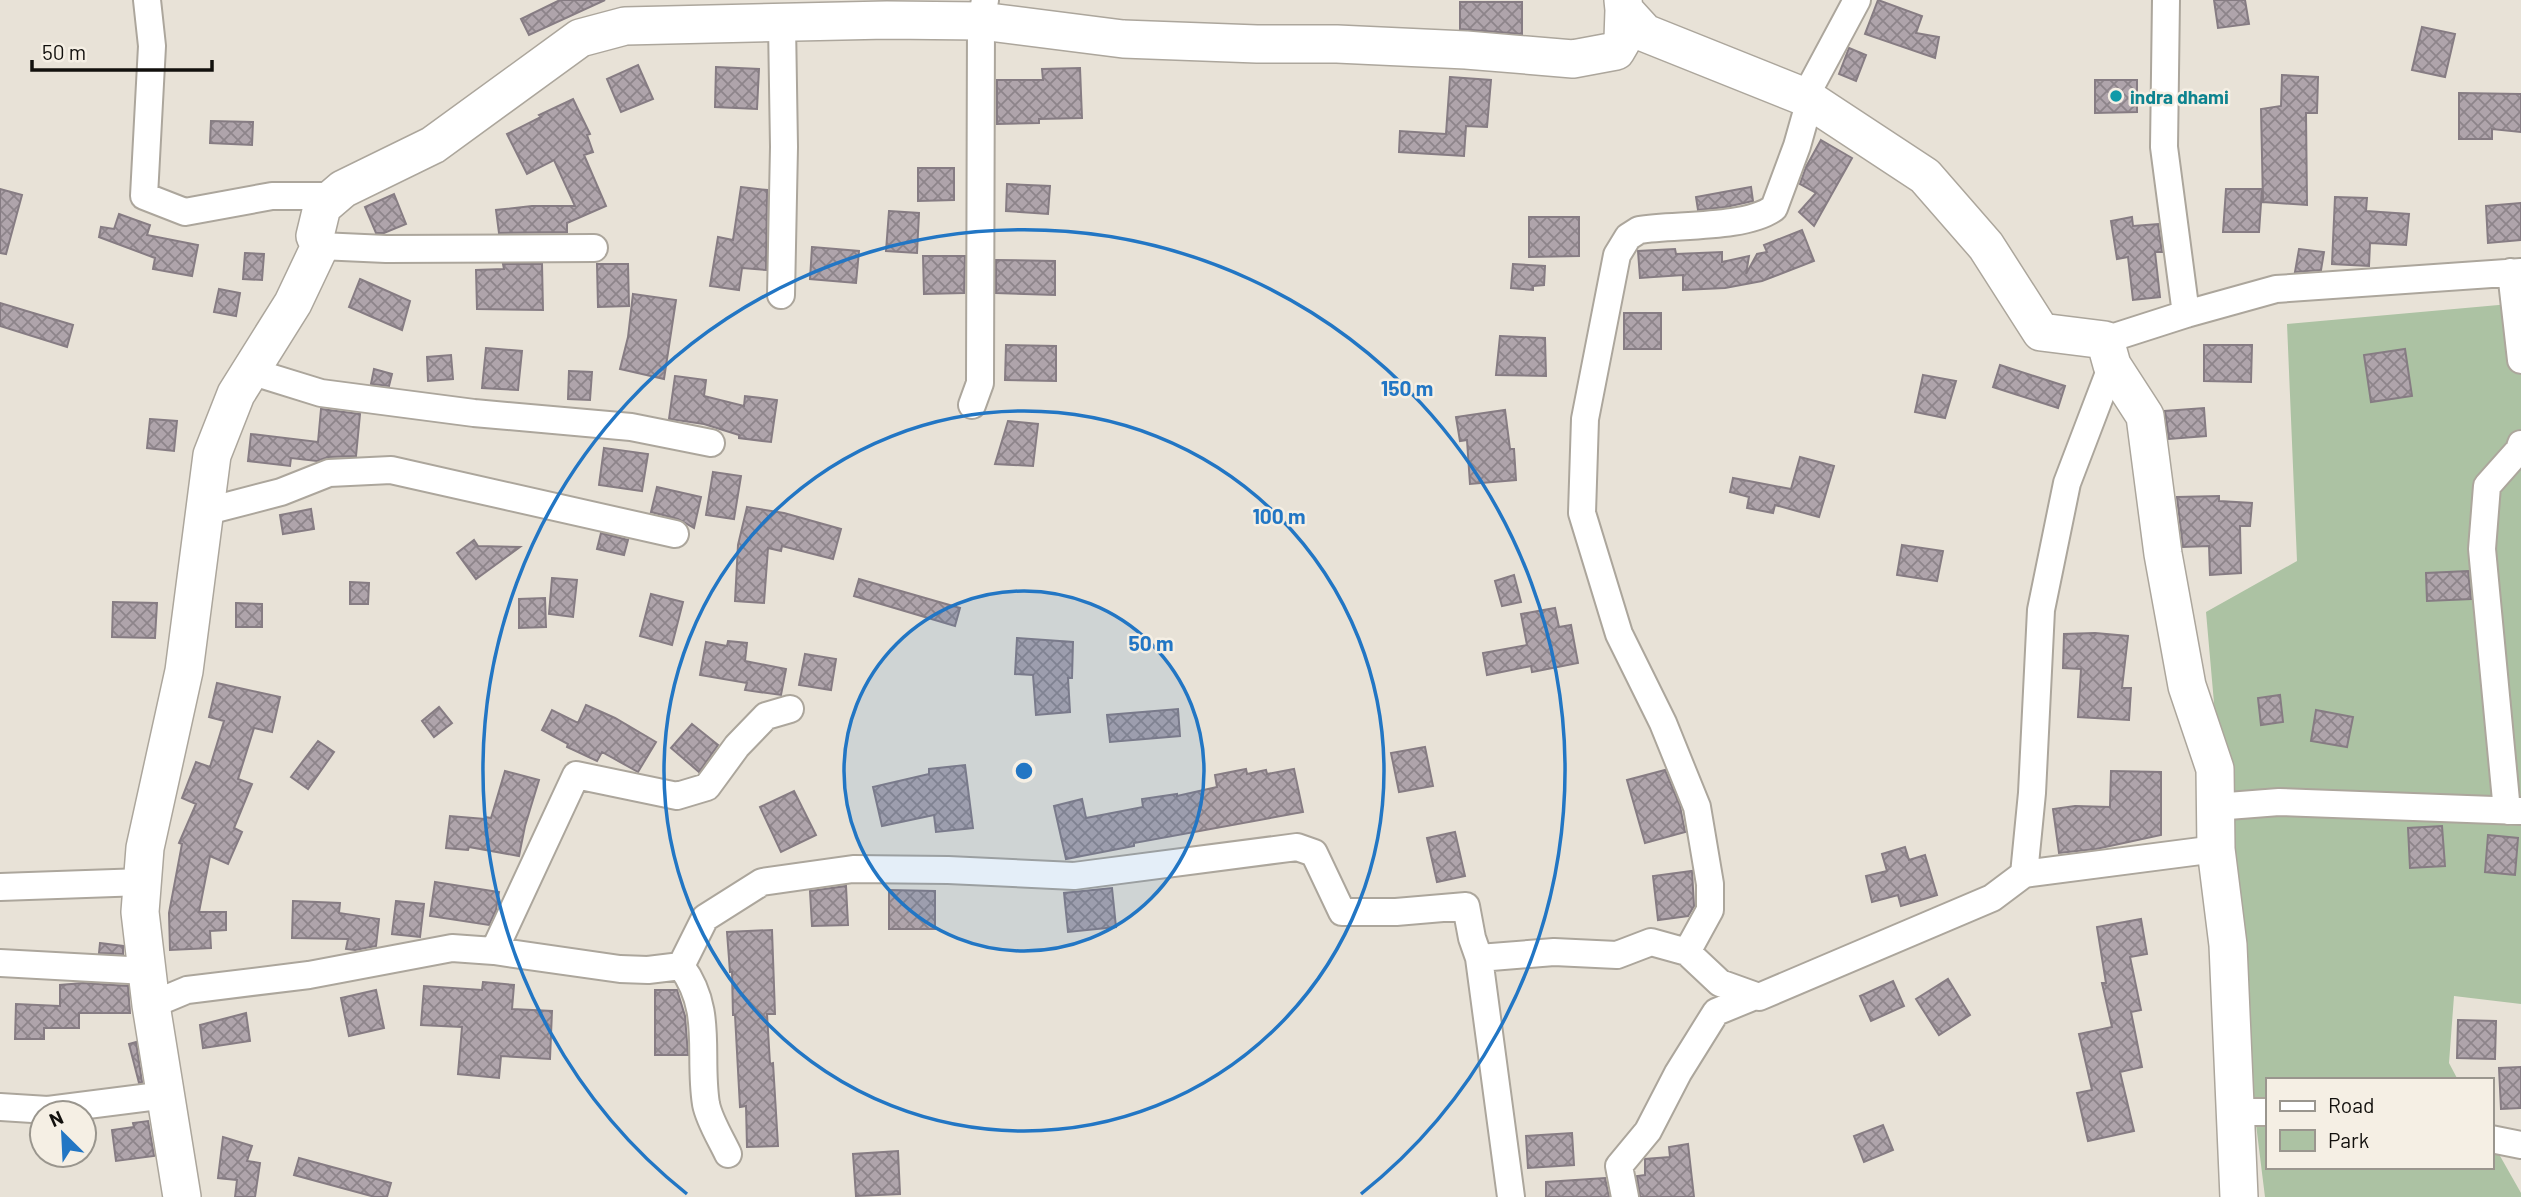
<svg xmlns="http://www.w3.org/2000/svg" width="2521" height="1197" viewBox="0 0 2521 1197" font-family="Barlow,sans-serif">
  <defs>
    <pattern id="building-cross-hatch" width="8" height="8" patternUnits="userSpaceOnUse" patternTransform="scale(1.75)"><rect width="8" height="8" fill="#afa4ab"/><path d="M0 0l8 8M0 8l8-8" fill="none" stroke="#8d848a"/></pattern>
  </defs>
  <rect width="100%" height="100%" fill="#e8e2d7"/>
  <path fill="#acc2a3" d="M 2521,303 L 2521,1004 L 2454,996 L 2449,1063 L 2458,1080 L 2267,1080 L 2267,1167 L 2491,1167 L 2491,1140 L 2521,1193 L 2521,1197 L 2265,1197 L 2239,987 L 2206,612 L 2297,561 L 2287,324 Z"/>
  <path fill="url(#building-cross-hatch)" stroke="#867c83" stroke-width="2" d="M 560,0 L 605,0 L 529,35 L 521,19 Z
    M 1878,0 L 1922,16 L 1916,33 L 1939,37 L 1935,58 L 1865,34 Z
    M 2214,0 L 2245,0 L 2249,24 L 2218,28 Z
    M 1460,2 L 1522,2 L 1522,34 L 1460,29 Z
    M 2422,27 L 2455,34 L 2445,77 L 2412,70 Z
    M 1849,48 L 1866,55 L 1856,81 L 1839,74 Z
    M 638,65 L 653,99 L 621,112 L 607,79 Z
    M 716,67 L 759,69 L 757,109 L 715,107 Z
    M 1080,68 L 1082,118 L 1039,119 L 1039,123 L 997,124 L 997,80 L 1043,80 L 1042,69 Z
    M 2282,75 L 2318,77 L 2317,113 L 2306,113 L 2307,205 L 2263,202 L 2261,109 L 2281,106 Z
    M 1450,77 L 1491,80 L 1487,127 L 1466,126 L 1464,156 L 1399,152 L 1400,131 L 1446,134 Z
    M 2095,80 L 2137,80 L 2137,112 L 2095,113 Z
    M 2459,93 L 2521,94 L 2521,132 L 2492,129 L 2492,139 L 2459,139 Z
    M 573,99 L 590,134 L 587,135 L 593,152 L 584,155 L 606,206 L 567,223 L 567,232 L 499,233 L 496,210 L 532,206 L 575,206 L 554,160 L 527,174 L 507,134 L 541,117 L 539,115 Z
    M 211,121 L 253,122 L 252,145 L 210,143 Z
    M 1821,140 L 1852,158 L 1814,226 L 1799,212 L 1816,193 L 1800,184 L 1806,167 Z
    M 918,168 L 954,168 L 954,200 L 918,201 Z
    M 1007,184 L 1050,186 L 1048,214 L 1006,211 Z
    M 741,187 L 767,190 L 766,270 L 742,268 L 739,290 L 710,286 L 718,237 L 733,240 Z
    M 1751,187 L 1753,201 L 1726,207 L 1698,210 L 1696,197 Z
    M 0,189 L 22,195 L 6,254 L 0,253 Z
    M 2226,189 L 2262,189 L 2259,232 L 2223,232 Z
    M 394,194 L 406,224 L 384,233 L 376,233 L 365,207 Z
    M 2335,197 L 2367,198 L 2366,211 L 2409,214 L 2406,245 L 2370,243 L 2369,266 L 2332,264 Z
    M 2521,203 L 2521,240 L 2488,243 L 2486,206 Z
    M 889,211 L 919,213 L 917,253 L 886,251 Z
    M 119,214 L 150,225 L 147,235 L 198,245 L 192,276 L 153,269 L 155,258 L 99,237 L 101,227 L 114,229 Z
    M 1529,217 L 1579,217 L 1579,256 L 1529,257 Z
    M 2132,217 L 2133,226 L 2158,224 L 2162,252 L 2155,252 L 2160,297 L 2133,300 L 2128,257 L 2117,259 L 2111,221 Z
    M 1802,230 L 1814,261 L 1762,281 L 1725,288 L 1683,290 L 1683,275 L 1640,278 L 1638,251 L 1675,249 L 1676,254 L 1722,252 L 1722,262 L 1749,256 L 1746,274 L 1757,254 L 1767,252 L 1764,245 Z
    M 812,247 L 859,251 L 856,283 L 810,279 Z
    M 2299,249 L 2324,252 L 2321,270 L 2295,272 Z
    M 245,253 L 264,254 L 262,280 L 243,279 Z
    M 923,256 L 965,256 L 964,293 L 924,294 Z
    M 996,260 L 1055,261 L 1055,295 L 996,293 Z
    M 503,264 L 542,264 L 543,310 L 477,309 L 476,270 L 504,269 Z
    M 597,264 L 628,264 L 629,306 L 598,307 Z
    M 1513,264 L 1545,266 L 1544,285 L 1533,286 L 1533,290 L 1511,288 Z
    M 360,279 L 410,301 L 402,330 L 349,307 Z
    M 219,289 L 240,293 L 236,316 L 214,312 Z
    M 633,294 L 676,300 L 664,379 L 620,369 L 628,337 Z
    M 0,303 L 73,325 L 67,347 L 0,326 Z
    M 1624,313 L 1661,313 L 1661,349 L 1624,349 Z
    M 1500,336 L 1545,338 L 1546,376 L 1496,375 Z
    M 1006,345 L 1056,346 L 1056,381 L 1005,380 Z
    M 2204,345 L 2252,345 L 2251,382 L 2204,381 Z
    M 486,348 L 522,351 L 518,390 L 482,388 Z
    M 2405,349 L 2412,396 L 2371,402 L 2364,355 Z
    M 451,355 L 453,379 L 428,381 L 427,357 Z
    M 2000,365 L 2065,386 L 2058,408 L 1993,387 Z
    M 374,369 L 392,374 L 389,386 L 371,384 Z
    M 569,371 L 592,372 L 590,400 L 568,399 Z
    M 1923,375 L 1956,381 L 1945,418 L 1915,412 Z
    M 675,376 L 706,380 L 704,396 L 744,406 L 745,396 L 777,400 L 771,442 L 739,438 L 739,435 L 704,424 L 669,419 Z
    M 2204,408 L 2206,436 L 2169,439 L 2165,411 Z
    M 321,409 L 360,414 L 356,456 L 328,457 L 317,461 L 291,458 L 290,466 L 248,461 L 251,434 L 318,442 Z
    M 1505,410 L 1510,449 L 1514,449 L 1516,480 L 1470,484 L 1467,440 L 1460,441 L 1456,417 Z
    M 150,419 L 177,421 L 174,451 L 147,448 Z
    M 1008,421 L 1038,424 L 1033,466 L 995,464 Z
    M 604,448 L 648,454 L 642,491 L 599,485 Z
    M 1800,457 L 1834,466 L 1819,517 L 1775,505 L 1773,513 L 1747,508 L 1749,497 L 1730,492 L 1733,478 L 1791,489 Z
    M 713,472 L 741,476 L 734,519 L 706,515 Z
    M 657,487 L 701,497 L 694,528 L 678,519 L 651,512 Z
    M 2219,496 L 2219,501 L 2252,503 L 2250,526 L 2240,526 L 2241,573 L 2210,575 L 2209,546 L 2183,547 L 2177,497 Z
    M 747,507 L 784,513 L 841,529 L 833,559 L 782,546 L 781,551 L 768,548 L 764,603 L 735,601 L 738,545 Z
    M 311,509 L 314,529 L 283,534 L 280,515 Z
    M 601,533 L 628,540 L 624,555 L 597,549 Z
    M 474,540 L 478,546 L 520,547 L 476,579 L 457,553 Z
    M 1902,545 L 1943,551 L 1937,581 L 1897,575 Z
    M 2468,571 L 2471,599 L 2427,601 L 2426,573 Z
    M 1514,575 L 1521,602 L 1502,606 L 1495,581 Z
    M 552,578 L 577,580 L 573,617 L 549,614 Z
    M 859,579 L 960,608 L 955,626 L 854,596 Z
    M 350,582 L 369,583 L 368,604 L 350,604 Z
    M 651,594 L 683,602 L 672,645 L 640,636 Z
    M 545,598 L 546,627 L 519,628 L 519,599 Z
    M 113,602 L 157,603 L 155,638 L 112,637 Z
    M 236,603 L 262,604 L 262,627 L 236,627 Z
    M 1555,608 L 1559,627 L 1571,625 L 1578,663 L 1532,672 L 1531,666 L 1487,675 L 1483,653 L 1527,645 L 1521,614 Z
    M 2095,633 L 2128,636 L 2122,688 L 2131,688 L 2129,720 L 2078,717 L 2081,669 L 2063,668 L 2064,634 Z
    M 1017,638 L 1073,642 L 1072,678 L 1068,678 L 1070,712 L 1036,715 L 1033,675 L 1015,674 Z
    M 728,641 L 747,643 L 745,661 L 786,669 L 781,695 L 745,690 L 747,683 L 700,675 L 706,642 L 727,646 Z
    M 805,654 L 836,659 L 831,690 L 799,685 Z
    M 217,683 L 280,697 L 272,732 L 254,728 L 238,779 L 252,784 L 234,828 L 242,832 L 228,864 L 210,856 L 199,912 L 226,912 L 226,930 L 210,931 L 211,948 L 170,950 L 169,913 L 182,844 L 179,843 L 196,804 L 182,798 L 196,762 L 210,767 L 224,721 L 209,717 Z
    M 2280,695 L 2283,722 L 2261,725 L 2258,698 Z
    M 586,705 L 615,718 L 656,742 L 638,772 L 602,752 L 597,761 L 567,747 L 568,744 L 542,730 L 552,710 L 578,723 Z
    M 439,707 L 452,723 L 434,737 L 422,721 Z
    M 1178,709 L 1180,736 L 1110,742 L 1107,715 Z
    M 2316,710 L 2353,717 L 2347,747 L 2311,741 Z
    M 692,724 L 718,745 L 699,772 L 671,748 Z
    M 318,741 L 334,752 L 308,789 L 291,777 Z
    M 1425,747 L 1433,786 L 1399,792 L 1391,753 Z
    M 965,765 L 973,828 L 936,832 L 934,815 L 882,826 L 873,787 L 929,774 L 929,769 Z
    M 1246,769 L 1247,774 L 1266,770 L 1267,774 L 1294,769 L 1303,812 L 1134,843 L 1134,846 L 1066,859 L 1054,806 L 1082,799 L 1086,818 L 1143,807 L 1142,799 L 1177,794 L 1177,796 L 1217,787 L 1215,775 Z
    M 1665,770 L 1680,806 L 1685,832 L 1645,843 L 1627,780 Z
    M 505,771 L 539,780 L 525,826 L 519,856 L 469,847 L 468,850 L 446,848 L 450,816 L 485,819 L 485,817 L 491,818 Z
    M 2111,771 L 2161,772 L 2161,835 L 2096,849 L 2059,853 L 2053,809 L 2075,806 L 2110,807 Z
    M 794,791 L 816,835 L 781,852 L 760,807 Z
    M 2442,826 L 2445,866 L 2410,868 L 2408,828 Z
    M 1455,832 L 1465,876 L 1437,882 L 1427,838 Z
    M 2488,835 L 2518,838 L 2515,875 L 2485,872 Z
    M 1905,847 L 1909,860 L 1925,855 L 1937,895 L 1901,906 L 1898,895 L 1872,902 L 1866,876 L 1887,871 L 1882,854 Z
    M 1692,871 L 1694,906 L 1688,916 L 1658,920 L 1653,876 Z
    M 435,882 L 499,892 L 496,910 L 489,925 L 430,916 Z
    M 846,886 L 848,925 L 812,926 L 810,891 Z
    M 1112,888 L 1116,927 L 1068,932 L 1064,893 Z
    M 889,890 L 935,891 L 935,929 L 889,929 Z
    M 293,901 L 340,903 L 339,913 L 379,919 L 376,946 L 355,950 L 346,949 L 348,939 L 292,938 Z
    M 396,901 L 424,904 L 420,937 L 392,934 Z
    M 2141,919 L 2147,954 L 2130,957 L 2141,1010 L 2131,1012 L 2142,1067 L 2120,1072 L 2134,1131 L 2088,1141 L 2077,1093 L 2092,1090 L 2079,1034 L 2112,1027 L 2102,983 L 2106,983 L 2097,927 Z
    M 772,930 L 775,1014 L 767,1014 L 770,1064 L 773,1063 L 778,1146 L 747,1147 L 746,1106 L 740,1107 L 735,1015 L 733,1015 L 732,972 L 730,972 L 727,932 Z
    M 100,943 L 123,946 L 123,954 L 99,953 Z
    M 1948,979 L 1970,1015 L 1939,1035 L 1916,999 Z
    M 1893,981 L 1904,1006 L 1871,1021 L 1860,996 Z
    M 483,982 L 514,985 L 512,1009 L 552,1011 L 550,1059 L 501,1056 L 499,1078 L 458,1074 L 462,1027 L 421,1025 L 424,986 L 482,990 Z
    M 83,983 L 128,986 L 130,1013 L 79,1013 L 79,1028 L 44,1028 L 44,1039 L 15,1039 L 16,1004 L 60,1006 L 60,985 Z
    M 376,990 L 384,1028 L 349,1036 L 341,998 Z
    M 655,990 L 677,990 L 685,1016 L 688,1055 L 655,1055 Z
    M 246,1013 L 250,1041 L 203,1048 L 200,1025 Z
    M 2458,1020 L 2496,1021 L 2495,1059 L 2457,1058 Z
    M 136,1042 L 142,1082 L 139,1083 L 129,1044 Z
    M 2521,1067 L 2521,1108 L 2501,1109 L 2499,1068 Z
    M 148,1121 L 154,1156 L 116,1161 L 112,1130 L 134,1127 L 133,1123 Z
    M 1883,1125 L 1893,1150 L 1864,1162 L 1854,1136 Z
    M 1572,1133 L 1574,1165 L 1528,1168 L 1526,1136 Z
    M 223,1137 L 252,1146 L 247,1161 L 260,1163 L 255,1197 L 235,1197 L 237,1180 L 218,1178 Z
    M 1688,1144 L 1694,1197 L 1640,1197 L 1637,1176 L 1645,1175 L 1645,1159 L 1670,1157 L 1669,1147 Z
    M 898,1151 L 900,1194 L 856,1196 L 853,1154 Z
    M 299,1158 L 391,1183 L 387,1197 L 375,1197 L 294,1175 Z
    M 1605,1178 L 1609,1197 L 1546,1197 L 1546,1182 Z"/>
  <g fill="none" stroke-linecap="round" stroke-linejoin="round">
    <g stroke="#aca69c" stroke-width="30">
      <path id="street" d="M 147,0 L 152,46 L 144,196 L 185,212 L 272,196 L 335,196
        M 2166,0 L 2164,147 L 2186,314
        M 1805,97 L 1857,0
        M 320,246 L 386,249 L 594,248
        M 2511,272 L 2521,360
        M 781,295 L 784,147 L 782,24
        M 2105,340 L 2186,314 L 2276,289 L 2521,272
        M 250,371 L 321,393 L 474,413 L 631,427 L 711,443
        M 972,405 L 980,383 L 981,21 L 985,0
        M 204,512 L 281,492 L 329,473 L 391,470 L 675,534
        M 2215,807 L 2279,802 L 2521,811
        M 2507,811 L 2482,549 L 2487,486 L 2519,450 L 2521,444
        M 2024,874 L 2032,793 L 2041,610 L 2067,483 L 2112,365
        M 0,887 L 143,882
        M 494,951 L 576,775 L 677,796 L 707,787 L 737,746 L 766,716 L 790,709
        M 1687,952 L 1710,910 L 1710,884 L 1697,807 L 1663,723 L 1619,634 L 1582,513 L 1585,419 L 1617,255 L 1628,237 L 1639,230 C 1675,224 1745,229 1774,208 L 1797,146 L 1810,100
        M 1479,958 L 1511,1197
        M 0,963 L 147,971
        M 681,966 C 714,1010 698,1054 706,1104 C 709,1120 721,1139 728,1154
        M 151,1005 L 187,990 L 309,975 L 452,948 L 494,951 L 620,969 L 648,970 L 681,966 L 705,918 L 762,882 L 853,869 L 948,870 L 1074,876 L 1297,847 L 1314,853 L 1342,912 L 1396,912 L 1466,906 L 1472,938 L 1479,958 L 1554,952 L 1617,955 L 1651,942 L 1687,952 L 1720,983 L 1759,997 L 1992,898 L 2024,874 L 2216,849
        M 0,1107 L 48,1110 L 166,1095
        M 2234,1112 L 2267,1112
        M 2491,1139 L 2521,1145
        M 1625,1197 L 1619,1166 L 1648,1131 L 1678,1073 L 1716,1012 L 1755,996"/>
    </g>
    <g stroke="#aca69c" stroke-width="40">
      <path id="secondary" d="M 1623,0 L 1624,10 L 1645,33 L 1805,97 L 1925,176 L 1986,246 L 2041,332 L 2105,340 L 2112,365 L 2145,416 L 2163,554 L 2187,686 L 2215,769 L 2216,849 L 2228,945 L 2239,1197
        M 182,1197 L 151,1005 L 140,912 L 145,848 L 184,671 L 212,455 L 236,394 L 293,303 L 320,246 L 315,236 L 322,207 L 343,189 L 433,145 L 580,38 L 625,26 L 887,20 L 981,21 L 1123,39 L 1257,44 L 1337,44 L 1466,50 L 1573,59 L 1616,51 L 1623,39 L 1624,10"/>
    </g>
    <use href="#street" stroke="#fff" stroke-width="26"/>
    <use href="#secondary" stroke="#fff" stroke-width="37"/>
  </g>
  <circle cx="1024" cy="771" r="180" fill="#2276c4" fill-opacity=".12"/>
  <g fill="none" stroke="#2276c4" stroke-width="3.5">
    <circle cx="1024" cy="771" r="180"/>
    <circle cx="1024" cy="771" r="360"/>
    <path d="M687 1194A541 541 0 1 1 1361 1194"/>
  </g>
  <circle fill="#0f9aa8" stroke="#f5efe4" stroke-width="2.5" cx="2116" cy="96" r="7"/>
  <g text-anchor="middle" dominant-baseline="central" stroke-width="5" stroke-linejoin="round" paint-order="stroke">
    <g font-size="19" font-weight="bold" fill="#0d838f" stroke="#f5efe4" text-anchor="start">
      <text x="2130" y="96">indra dhami</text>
    </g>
  </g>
  <circle cx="1024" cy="771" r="10" fill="#2276c4" stroke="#f5efe4" stroke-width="3.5"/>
  <g font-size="21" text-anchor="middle" font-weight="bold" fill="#2276c4" stroke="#f5efe4" stroke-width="5" stroke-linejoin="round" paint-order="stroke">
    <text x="1407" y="396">150 m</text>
    <text x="1279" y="524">100 m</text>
    <text x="1151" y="651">50 m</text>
  </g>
  <rect x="2266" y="1078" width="228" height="91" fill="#f5efe4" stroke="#9a968e" stroke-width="2"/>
  <rect x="2280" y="1101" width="35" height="10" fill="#ffffff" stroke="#9a968e" stroke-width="2"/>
  <text x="2328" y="1113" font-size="21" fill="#12100d">Road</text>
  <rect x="2280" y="1130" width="35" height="21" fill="#acc2a3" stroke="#9a968e" stroke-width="2"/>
  <text x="2328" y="1148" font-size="21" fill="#12100d">Park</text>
  <g transform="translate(63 1134) rotate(336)"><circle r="33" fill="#f5efe4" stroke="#9a968e" stroke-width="2"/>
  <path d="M0-5L12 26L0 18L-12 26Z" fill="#2276c4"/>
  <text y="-10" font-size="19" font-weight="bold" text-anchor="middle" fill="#12100d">N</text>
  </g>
  <path d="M32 60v10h180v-10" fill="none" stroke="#12100d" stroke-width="3.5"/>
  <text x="42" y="60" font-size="21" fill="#12100d" stroke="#f5efe4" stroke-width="5" paint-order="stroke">50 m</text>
</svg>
